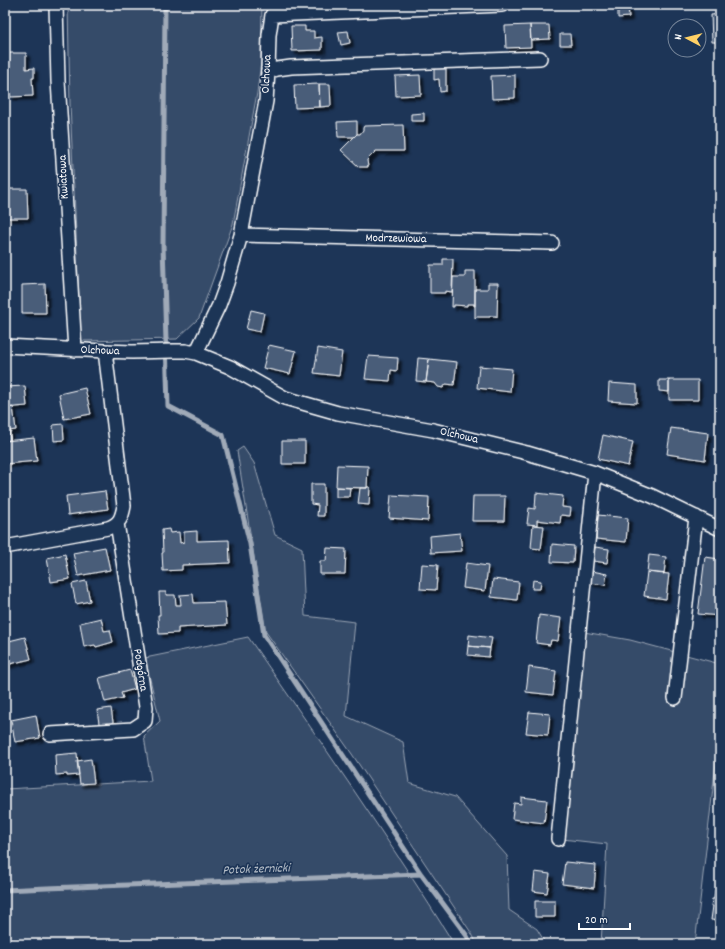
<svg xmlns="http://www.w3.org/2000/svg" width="725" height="949" viewBox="0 0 725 949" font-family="Dekko,sans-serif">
  <defs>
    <filter id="shadow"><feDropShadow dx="3.5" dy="3.5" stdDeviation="1" flood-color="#0009"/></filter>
  </defs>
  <rect width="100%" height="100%" fill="#1d3557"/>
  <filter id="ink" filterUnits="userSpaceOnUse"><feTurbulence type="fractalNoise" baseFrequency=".025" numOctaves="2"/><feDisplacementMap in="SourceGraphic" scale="8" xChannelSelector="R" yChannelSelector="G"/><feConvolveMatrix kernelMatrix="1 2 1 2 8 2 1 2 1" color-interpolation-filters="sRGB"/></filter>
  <g filter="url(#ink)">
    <path fill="#364b69" stroke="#9aa5b4" d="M 68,5 L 262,5 L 261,62 L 257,93 L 233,224 L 199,318 L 177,339 L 81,341 L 70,104 Z
      M 243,447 L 254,463 L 275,535 L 302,548 L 305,616 L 355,622 L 346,716 L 403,742 L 409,783 L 455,797 L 507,856 L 509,910 L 537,929 L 546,944 L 477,944 L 472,934 L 352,754 L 266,632 L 237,451 Z
      M 584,632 L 630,640 L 720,664 L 720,728 L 695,944 L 601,944 L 607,844 L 562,839 Z
      M 248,637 C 318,738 389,839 454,944 L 5,944 L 5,789 L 151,781 L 144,736 L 160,721 L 145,658 Z"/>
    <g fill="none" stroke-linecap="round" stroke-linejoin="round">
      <path stroke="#a0aab8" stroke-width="5" d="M 165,5 L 163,245 L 168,406 L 223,435 L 250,544 L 264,635 L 421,874
        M 5,890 L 47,888 L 421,874 L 467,936 L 471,944"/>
    </g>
    <path fill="#4a5d79" stroke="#fff" filter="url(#shadow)" d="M 618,5 L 628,5 L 629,17 L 618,18 Z
      M 720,14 L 720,42 L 712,42 L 711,15 Z
      M 530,25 L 531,47 L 506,48 L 505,26 Z
      M 530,25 L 549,25 L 550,39 L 531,40 Z
      M 291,26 L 305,26 L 305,31 L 314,31 L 314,38 L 322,37 L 322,50 L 292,51 Z
      M 348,31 L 350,43 L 341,45 L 338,32 Z
      M 560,34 L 570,34 L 571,45 L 560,45 Z
      M 9,53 L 26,53 L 26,69 L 34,68 L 34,78 L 32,78 L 33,96 L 10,97 Z
      M 446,67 L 446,91 L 440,92 L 439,79 L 434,80 L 434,68 Z
      M 420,75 L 421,95 L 396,96 L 395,76 Z
      M 515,75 L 515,98 L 492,99 L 491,76 Z
      M 319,84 L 320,107 L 295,108 L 294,85 Z
      M 319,84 L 330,84 L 331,106 L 320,107 Z
      M 424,113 L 424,121 L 411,121 L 411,114 Z
      M 357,121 L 357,134 L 354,137 L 338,137 L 337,122 Z
      M 403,125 L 404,151 L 376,151 L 367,160 L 368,167 L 359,167 L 341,150 L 357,134 L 360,134 L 363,130 L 363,128 L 364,126 Z
      M 5,189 L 27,189 L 28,218 L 5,218 Z
      M 443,259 L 453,259 L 452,292 L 445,291 L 445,293 L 430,293 L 430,265 L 443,265 Z
      M 465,271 L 475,271 L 475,306 L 474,306 L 474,304 L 467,304 L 467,306 L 454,305 L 454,307 L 452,307 L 453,277 L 465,277 Z
      M 488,283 L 498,283 L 497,317 L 496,317 L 496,316 L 490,316 L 490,317 L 476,317 L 475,318 L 475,289 L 488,289 Z
      M 45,284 L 46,313 L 22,313 L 22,285 Z
      M 251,310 L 264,313 L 260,332 L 246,329 Z
      M 269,345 L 296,351 L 290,374 L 263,368 Z
      M 318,348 L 342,352 L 339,376 L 314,373 Z
      M 368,356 L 398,358 L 397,371 L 391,370 L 390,381 L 365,379 Z
      M 418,358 L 429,359 L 426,382 L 416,381 Z
      M 429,359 L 457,362 L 454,385 L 446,384 L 443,388 L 438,387 L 435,383 L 426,382 Z
      M 479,366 L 512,369 L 510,392 L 477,388 Z
      M 659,380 L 669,380 L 669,392 L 659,391 Z
      M 669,380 L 698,380 L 698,400 L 669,400 Z
      M 609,383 L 637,385 L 637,403 L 608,401 Z
      M 25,386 L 27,406 L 5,408 L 5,387 Z
      M 85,388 L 91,414 L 64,419 L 59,394 Z
      M 13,407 L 16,430 L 9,431 L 10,440 L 5,441 L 5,408 Z
      M 63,424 L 64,440 L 54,441 L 53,425 Z
      M 671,428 L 708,433 L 705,460 L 667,454 Z
      M 603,435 L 633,442 L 628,466 L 598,459 Z
      M 34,438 L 37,461 L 5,464 L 5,441 Z
      M 282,441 L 305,441 L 305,464 L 282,464 Z
      M 337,465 L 368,466 L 367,488 L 336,487 Z
      M 311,484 L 324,484 L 324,516 L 317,516 L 318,505 L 311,504 Z
      M 336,487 L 350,488 L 349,497 L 336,497 Z
      M 367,487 L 370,487 L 369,505 L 358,504 L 360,488 L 367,488 Z
      M 105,491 L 108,509 L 68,515 L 66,496 Z
      M 536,493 L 563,496 L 562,507 L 571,508 L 570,516 L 561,515 L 560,523 L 537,520 L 537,525 L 527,524 L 529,508 L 535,509 Z
      M 391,495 L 429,497 L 428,521 L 389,518 Z
      M 473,496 L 505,496 L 504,521 L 472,521 Z
      M 598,515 L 628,518 L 626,542 L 596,539 Z
      M 533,525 L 544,526 L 541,549 L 531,548 Z
      M 169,529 L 170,533 L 179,532 L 180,543 L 184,542 L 184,532 L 197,531 L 197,541 L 229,540 L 230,563 L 182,565 L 182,570 L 163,571 L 162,553 L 163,553 L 162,530 Z
      M 460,533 L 462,551 L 431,553 L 430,536 Z
      M 552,544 L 574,546 L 573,563 L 551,562 Z
      M 105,547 L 110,570 L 78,576 L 73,553 Z
      M 595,547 L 609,549 L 607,563 L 593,561 Z
      M 327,548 L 346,549 L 345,574 L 320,574 L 320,561 L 326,561 Z
      M 65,554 L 70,579 L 51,582 L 47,558 Z
      M 649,555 L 666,557 L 664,574 L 647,572 Z
      M 705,557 L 720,559 L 720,616 L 698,614 Z
      M 466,563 L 488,566 L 485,591 L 463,588 Z
      M 422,564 L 438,565 L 436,590 L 420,589 Z
      M 592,571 L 607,574 L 605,585 L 590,583 Z
      M 647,572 L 669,574 L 666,599 L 644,596 Z
      M 493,579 L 519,582 L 517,600 L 491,597 Z
      M 533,580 L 541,581 L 540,589 L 532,589 Z
      M 86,581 L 90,601 L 76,604 L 72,584 Z
      M 159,592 L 166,592 L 166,595 L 175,595 L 176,605 L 181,605 L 180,595 L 193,594 L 194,603 L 225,602 L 227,625 L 178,628 L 178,633 L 159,634 L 158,615 L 160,615 Z
      M 539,615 L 561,618 L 558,641 L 551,640 L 550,645 L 536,643 Z
      M 101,618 L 104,631 L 110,630 L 113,642 L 96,647 L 95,645 L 84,647 L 80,623 Z
      M 469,635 L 492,638 L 490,648 L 468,646 Z
      M 25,637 L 31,659 L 6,665 L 5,659 L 5,642 Z
      M 468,646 L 490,648 L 489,657 L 467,655 Z
      M 529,667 L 556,671 L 553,695 L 526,692 Z
      M 130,670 L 135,689 L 121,693 L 123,698 L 105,702 L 99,678 Z
      M 111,708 L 114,729 L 100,730 L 97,710 Z
      M 529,712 L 550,714 L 548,735 L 526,733 Z
      M 36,715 L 40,738 L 15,742 L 11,720 Z
      M 77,753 L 79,775 L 67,776 L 67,774 L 56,775 L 55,755 Z
      M 91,759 L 94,783 L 80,784 L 77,761 Z
      M 521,797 L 547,800 L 544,823 L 512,819 L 514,803 L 521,804 Z
      M 565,862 L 596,865 L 594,888 L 562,884 Z
      M 535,872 L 550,874 L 547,893 L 533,891 Z
      M 715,890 L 720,890 L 720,921 L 711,920 L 713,906 L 711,906 L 712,899 L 714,899 Z
      M 535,901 L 555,901 L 555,917 L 535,917 Z"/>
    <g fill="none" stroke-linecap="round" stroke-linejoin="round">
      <g stroke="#fff" stroke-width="16">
        <path id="street" d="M 56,5 L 58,81 L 75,350
          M 268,72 L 277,69 L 291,67 L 540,58
          M 241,235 L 552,243
          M 5,346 L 105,351 L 132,352 L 174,351 L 185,351 L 196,353 L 230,367 L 285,398 L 338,413 L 433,430 L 527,453 L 595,473 L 652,496 L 720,529
          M 196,353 L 219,305 L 227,283 L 241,235 L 266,101 L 268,72 L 269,35 L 272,15 L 502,5
          M 5,547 L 108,528 C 120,524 122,517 124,506 L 105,351
          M 675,698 L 696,517
          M 50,734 L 133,729 L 145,721 L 146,707 L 117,523
          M 558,839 L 595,473"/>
      </g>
      <use href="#street" stroke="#1d3557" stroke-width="13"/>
    </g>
  </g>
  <g text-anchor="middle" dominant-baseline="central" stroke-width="3.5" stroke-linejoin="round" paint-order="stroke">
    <g font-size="12" fill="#fff" stroke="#1d3557">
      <text transform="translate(267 74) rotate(-87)">Olchowa</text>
      <text transform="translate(64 177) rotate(-93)">Kwiatowa</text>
      <text transform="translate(396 239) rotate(1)">Modrzewiowa</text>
      <text transform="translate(100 351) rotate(2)">Olchowa</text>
      <text transform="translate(459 436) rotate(13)">Olchowa</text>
      <text transform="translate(140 670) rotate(81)">Podgórna</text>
    </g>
    <g font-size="13" font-style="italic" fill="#b8c0ca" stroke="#1d3557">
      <text transform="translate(256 870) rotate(-2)">Potok żernicki</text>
    </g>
  </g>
  <rect width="725" height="949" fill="none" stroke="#1d3557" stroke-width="20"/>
  <rect x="10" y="10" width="705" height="929" fill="none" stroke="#fff" stroke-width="1.5" filter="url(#ink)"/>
  <g transform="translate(687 38) rotate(277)"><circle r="19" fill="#1d3557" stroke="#77869a"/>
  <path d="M0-3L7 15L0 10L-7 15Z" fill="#ffd166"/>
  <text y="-6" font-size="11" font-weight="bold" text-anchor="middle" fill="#ffffff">N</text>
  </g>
  <path d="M579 923v6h51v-6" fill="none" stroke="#ffffff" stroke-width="2"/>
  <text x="585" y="923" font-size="12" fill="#ffffff" stroke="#1d3557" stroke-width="3" paint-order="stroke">20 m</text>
</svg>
